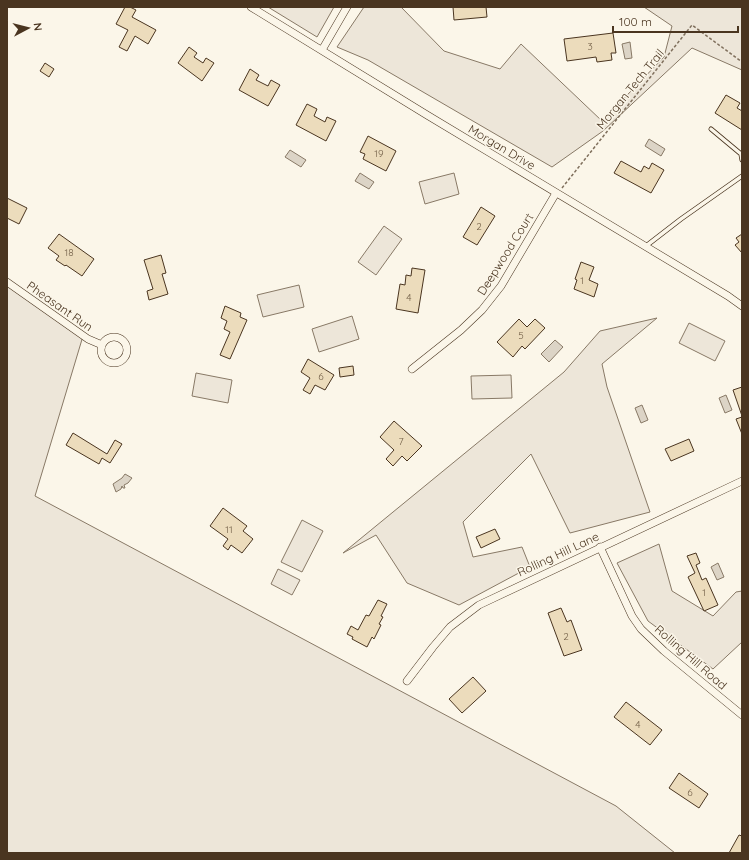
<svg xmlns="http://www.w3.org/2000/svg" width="749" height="860" viewBox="0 0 749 860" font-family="Quicksand,sans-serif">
  <rect width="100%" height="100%" fill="#fbf6e9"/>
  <path fill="#ede6d9" stroke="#887966" d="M 268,7 L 334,7 L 317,37 Z
    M 364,7 L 401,7 L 444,51 L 500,69 L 521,44 L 602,121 L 664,57 L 672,26 L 644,7 L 742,7 L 742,70 L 692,48 L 603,131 L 552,167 L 368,60 L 337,47 Z
    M 454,173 L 459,194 L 425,204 L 419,182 Z
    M 384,226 L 402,239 L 376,275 L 358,262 Z
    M 7,282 L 83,336 L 35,496 L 616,806 L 675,853 L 7,853 Z
    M 299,285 L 304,307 L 263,317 L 257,295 Z
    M 352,316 L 359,339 L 319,352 L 312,329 Z
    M 657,318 L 602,364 L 607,387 L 650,512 L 570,533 L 531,454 L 463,522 L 473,557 L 522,547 L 530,567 L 459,605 L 407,583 L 376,535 L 343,553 L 564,372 L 600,331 Z
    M 689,323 L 725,341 L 715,361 L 679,343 Z
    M 196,373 L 232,380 L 228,403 L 192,396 Z
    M 511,375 L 512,398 L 472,399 L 471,376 Z
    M 302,520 L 323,531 L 302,572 L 281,562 Z
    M 659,544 L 672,591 L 713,616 L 736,592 L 742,591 L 742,642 L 713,669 L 648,621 L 617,563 Z
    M 278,569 L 300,580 L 292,595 L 271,584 Z"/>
  <path fill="#dcd4c6" stroke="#887966" d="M 630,42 L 632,58 L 625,59 L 622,44 Z
    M 649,139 L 665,149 L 661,156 L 645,146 Z
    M 290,150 L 306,160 L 301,167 L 285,157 Z
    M 360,173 L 374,182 L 369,189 L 355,181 Z
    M 555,340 L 563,347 L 549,362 L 541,354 Z
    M 726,395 L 732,410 L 725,413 L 719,398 Z
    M 642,405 L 648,420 L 641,423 L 635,408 Z
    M 125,474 L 132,478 L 128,483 L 124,485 L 125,488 L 123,488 L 122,486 L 121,489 L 116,492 L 113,484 L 122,478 Z
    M 718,563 L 724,577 L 717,580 L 711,567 Z"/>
  <path fill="#ecdcbc" stroke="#4a3520" d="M 125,7 L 130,7 L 136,10 L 132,17 L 156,30 L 148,44 L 135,36 L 127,51 L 119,47 L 128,30 L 116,24 Z
    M 453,7 L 486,7 L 487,17 L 454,20 Z
    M 613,33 L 616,53 L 611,53 L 612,60 L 597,62 L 596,57 L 567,61 L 564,39 Z
    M 189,47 L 197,53 L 194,57 L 203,63 L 206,58 L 214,63 L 202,81 L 178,63 Z
    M 45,63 L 54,69 L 49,77 L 40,71 Z
    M 250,69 L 259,75 L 256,80 L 268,86 L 271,80 L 280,85 L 268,106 L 239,90 Z
    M 726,95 L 740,103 L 737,108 L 742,111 L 742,130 L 715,113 Z
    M 307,104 L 317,109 L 314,116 L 325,122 L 327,117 L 336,121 L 326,141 L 296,125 Z
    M 368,136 L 396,151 L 386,171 L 363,159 L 365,154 L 360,152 Z
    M 621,161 L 641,172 L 644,166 L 649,169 L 652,163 L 664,170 L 651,193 L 614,173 Z
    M 7,198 L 27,208 L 19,224 L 7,218 Z
    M 481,207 L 495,216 L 477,245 L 463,237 Z
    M 59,234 L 94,259 L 82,276 L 66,265 L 65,266 L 56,260 L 59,256 L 48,248 Z
    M 742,234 L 742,253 L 735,245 L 739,242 L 736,238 Z
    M 161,255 L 166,273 L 162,274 L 168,294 L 149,300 L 147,291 L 153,289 L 144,260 Z
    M 581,262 L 594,267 L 589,280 L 598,284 L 594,297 L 574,289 L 577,280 L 575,279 Z
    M 412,268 L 425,270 L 418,313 L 396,309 L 400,284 L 405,285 L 406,275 L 411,276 Z
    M 225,306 L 241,313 L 240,317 L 247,320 L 230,359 L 220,355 L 230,332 L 224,329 L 227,321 L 221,318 Z
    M 519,319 L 527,327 L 535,319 L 545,328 L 525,349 L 522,346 L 513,357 L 497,342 Z
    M 308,359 L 334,375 L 325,390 L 315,385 L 310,394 L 303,390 L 310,378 L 301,372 Z
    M 353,366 L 354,375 L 340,377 L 339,368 Z
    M 742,387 L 742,416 L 733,390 Z
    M 742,417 L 742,434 L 736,419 Z
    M 394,421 L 422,446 L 407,461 L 402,456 L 393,466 L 386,459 L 394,450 L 380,437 Z
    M 73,433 L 107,454 L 115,440 L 122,444 L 110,463 L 102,458 L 99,464 L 66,445 Z
    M 689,439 L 694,451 L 671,461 L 665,449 Z
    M 223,508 L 247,526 L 243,531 L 253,539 L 242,553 L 231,545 L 228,550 L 223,546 L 228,539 L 210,526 Z
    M 495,529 L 500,539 L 481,548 L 476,537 Z
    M 696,553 L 700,563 L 696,565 L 702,580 L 706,578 L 718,605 L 704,611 L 688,577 L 695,573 L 687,556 Z
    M 378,600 L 387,604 L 381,616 L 383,617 L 379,624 L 381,625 L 374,639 L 372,637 L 367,647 L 352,639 L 353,637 L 347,634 L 351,626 L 358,630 L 366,615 L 369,616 Z
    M 561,608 L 567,622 L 571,620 L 582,650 L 564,656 L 548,613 Z
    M 473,677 L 486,691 L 462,713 L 449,699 Z
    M 626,702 L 662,730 L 650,745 L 614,717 Z
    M 679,773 L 708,794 L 699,808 L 669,788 Z
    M 739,835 L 742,836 L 742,853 L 729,853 Z"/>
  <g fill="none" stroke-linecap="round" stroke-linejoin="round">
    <g stroke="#4a3520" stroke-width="5">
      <path id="service" d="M 711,129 L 741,154 L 742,160
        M 646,246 L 681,219 L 742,176"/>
    </g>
    <g stroke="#4a3520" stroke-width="8">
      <path id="minor" d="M 251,7 L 427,115 L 728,296 L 742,306
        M 322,50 L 347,7
        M 7,282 L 88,339 L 102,345
        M101 350a13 13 0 1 1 26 0a13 13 0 1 1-26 0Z
        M 412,369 L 461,330 L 482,310 L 501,286 L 556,193
        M 600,547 L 632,616 L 641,629 L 664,651 L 742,715
        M 407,681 L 433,647 L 450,627 L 479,605 L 742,481"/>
    </g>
    <path stroke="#7f6f5c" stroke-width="1.5" stroke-dasharray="3 2" stroke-linecap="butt" d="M 562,188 L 692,25 L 742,62"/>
    <use href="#service" stroke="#fbf6e9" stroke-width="3.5"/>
    <use href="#minor" stroke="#fbf6e9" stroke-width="7"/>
  </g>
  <g text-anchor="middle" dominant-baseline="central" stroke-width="3" stroke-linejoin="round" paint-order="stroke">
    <g font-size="10" fill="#725f47">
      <text x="590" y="46">3</text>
      <text x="379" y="153">19</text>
      <text x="479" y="226">2</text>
      <text x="69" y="252">18</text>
      <text x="582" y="280">1</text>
      <text x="409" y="297">4</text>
      <text x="521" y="335">5</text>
      <text x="321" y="376">6</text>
      <text x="401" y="441">7</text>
      <text x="229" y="529">11</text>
      <text x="704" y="592">1</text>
      <text x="566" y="636">2</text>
      <text x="638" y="724">4</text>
      <text x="690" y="792">6</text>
    </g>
    <g font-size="12" fill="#4a3520" stroke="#fbf6e9">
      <text transform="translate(630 89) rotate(-51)">Morgan Tech Trail</text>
      <text transform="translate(502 147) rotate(31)">Morgan Drive</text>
      <text transform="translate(505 254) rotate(-58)">Deepwood Court</text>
      <text transform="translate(60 306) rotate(35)">Pheasant Run</text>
      <text transform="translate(558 554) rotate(-25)">Rolling Hill Lane</text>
      <text transform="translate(691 657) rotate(41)">Rolling Hill Road</text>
    </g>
  </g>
  <rect width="749" height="860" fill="none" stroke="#4a3520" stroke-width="16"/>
  <g transform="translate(28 28) rotate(83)" stroke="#fbf6e9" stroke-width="3" paint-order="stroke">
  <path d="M0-3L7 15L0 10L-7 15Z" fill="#4a3520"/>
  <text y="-6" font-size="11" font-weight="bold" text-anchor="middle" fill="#4a3520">N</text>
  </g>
  <path d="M613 26v6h125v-6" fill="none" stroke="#4a3520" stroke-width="2"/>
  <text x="619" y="26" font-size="12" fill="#4a3520" stroke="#fbf6e9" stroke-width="3" paint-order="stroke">100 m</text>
</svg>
